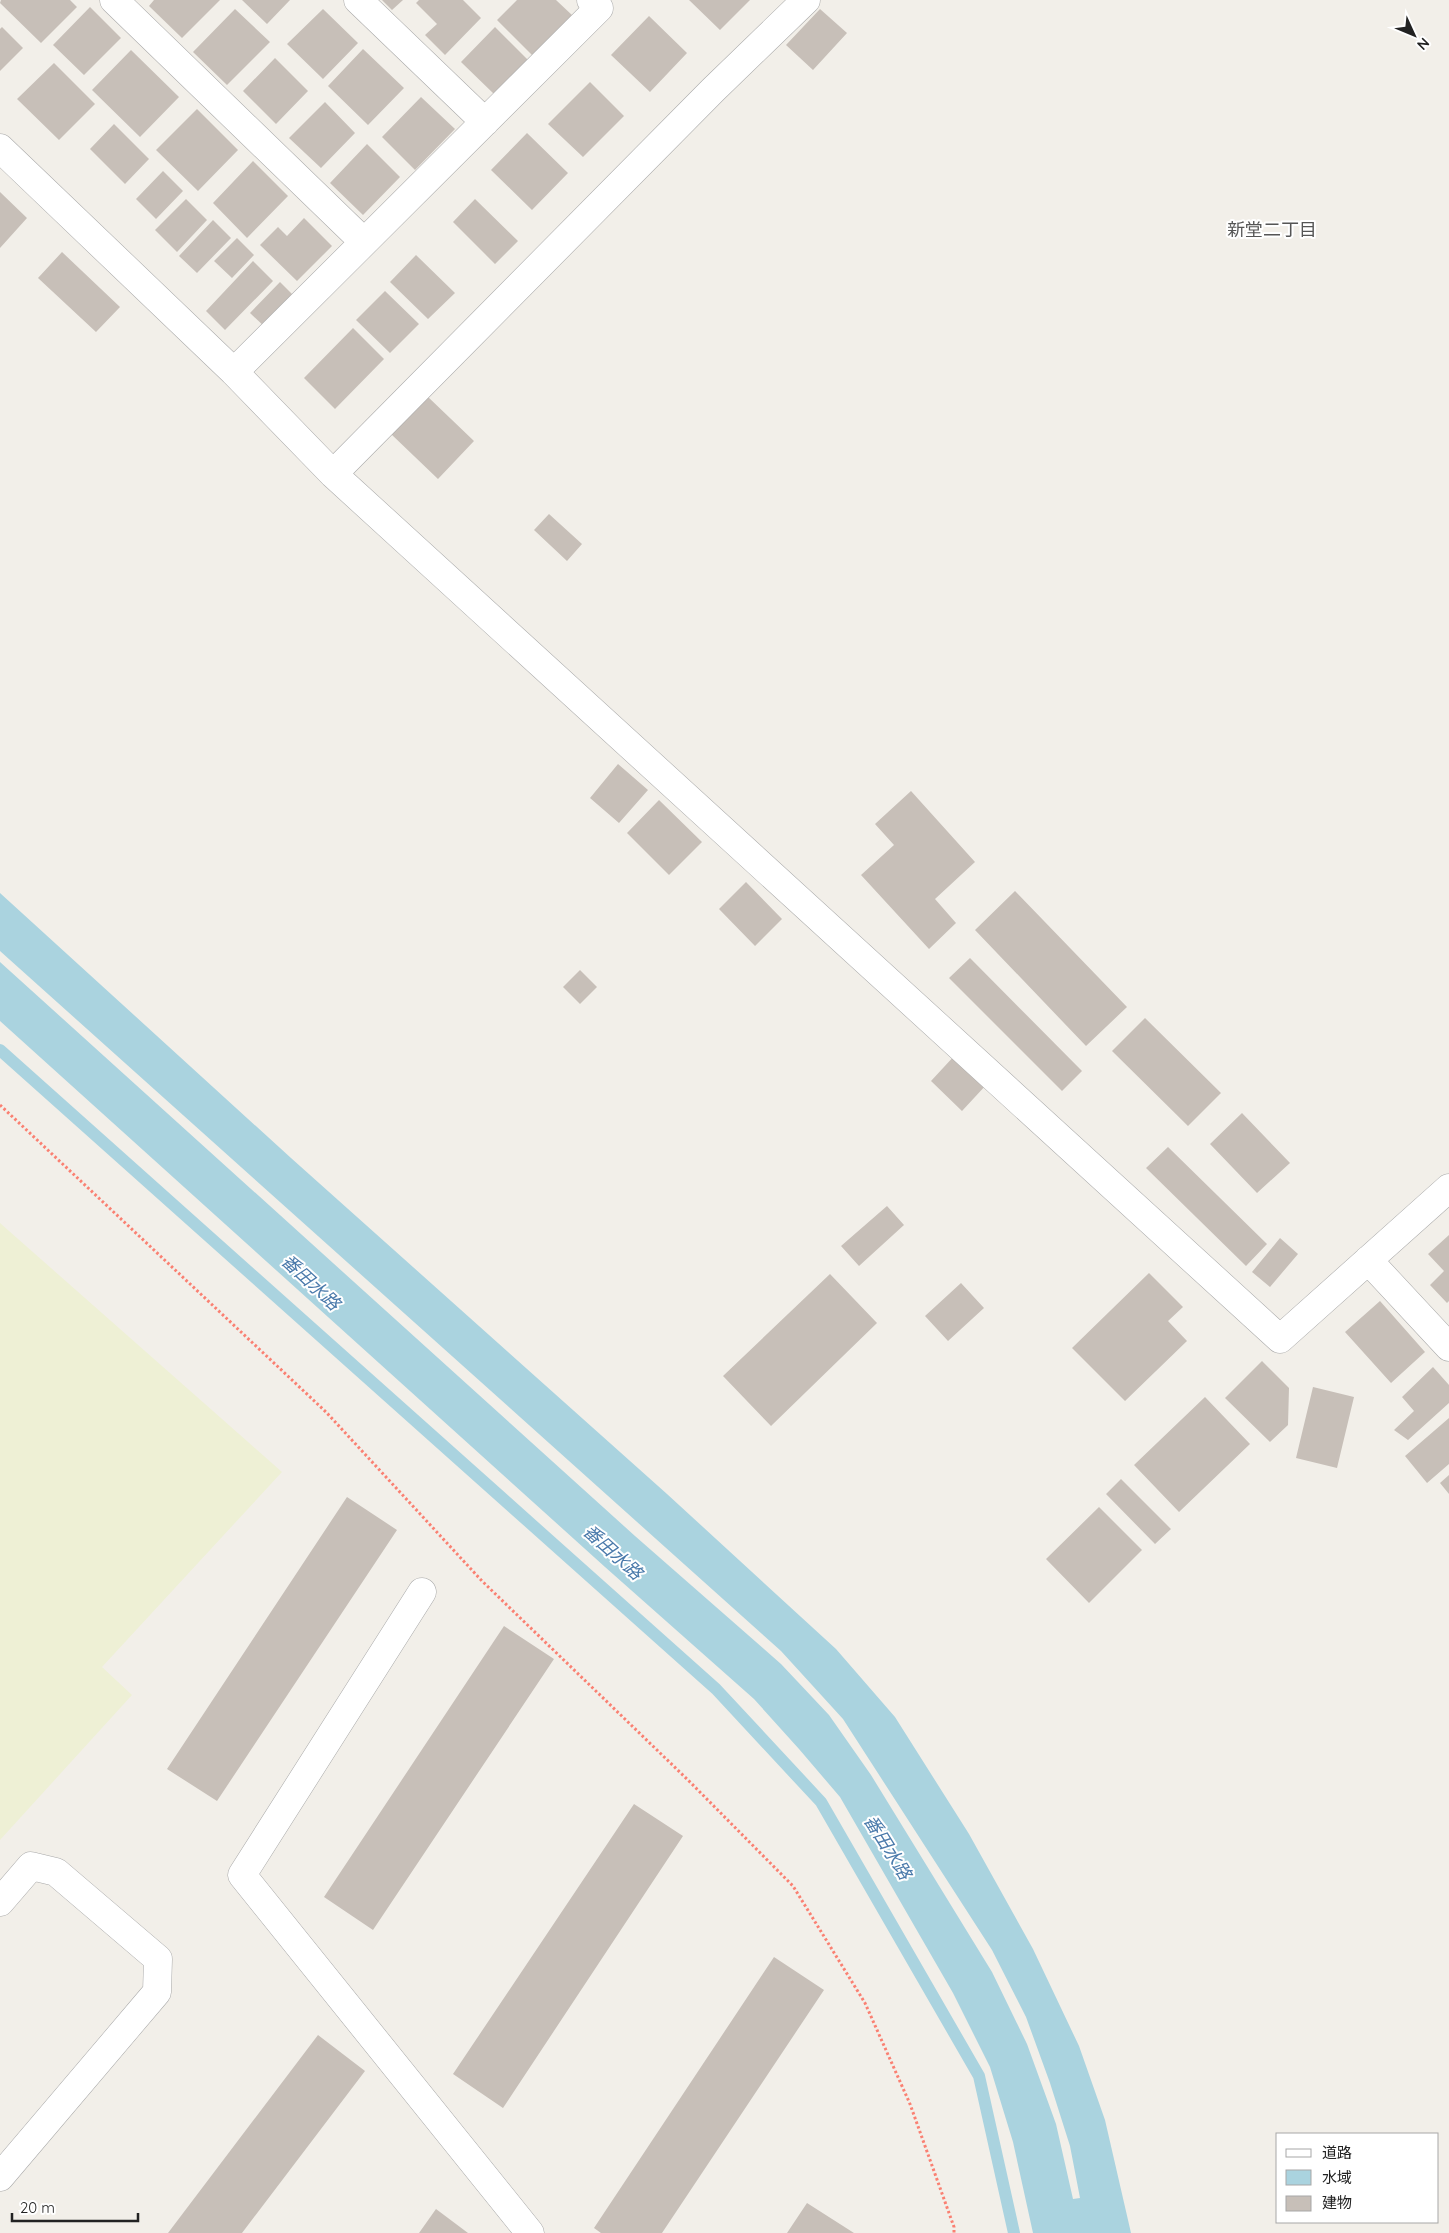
<svg xmlns="http://www.w3.org/2000/svg" width="1449" height="2233" viewBox="0 0 1449 2233" font-family="Quicksand,'Noto Sans JP',sans-serif">
  <rect width="100%" height="100%" fill="#f2efe9"/>
  <path fill="#eef0d5" d="M 0,1223 L 282,1472 L 102,1667 L 132,1695 L 0,1840 Z"/>
  <path fill="#aad3df" d="M 0,893 L 291,1158 L 667,1494 L 836,1649 L 895,1717 L 969,1834 L 1033,1949 L 1079,2046 L 1105,2120 L 1131,2233 L 1033,2233 L 1013,2142 L 990,2067 L 953,1993 L 840,1797 L 799,1749 L 754,1699 L 605,1567 L 0,1021 L 0,962 L 635,1536 L 781,1664 L 829,1715 L 871,1775 L 992,1972 L 1027,2044 L 1056,2124 L 1073,2199 L 1080,2198 L 1070,2146 L 1050,2083 L 1026,2017 L 992,1950 L 843,1719 L 781,1651 L 0,951 Z"/>
  <g fill="none" stroke-linecap="round" stroke-linejoin="round">
    <path stroke="#aad3df" stroke-width="12" d="M 0,1050 L 716,1689 L 821,1802 L 979,2076 L 1014,2233"/>
  </g>
  <path fill="#c7bfb8" d="M 1,0 L 70,0 L 77,7 L 41,43 L 0,3 Z
    M 154,0 L 220,0 L 182,38 L 149,6 Z
    M 242,0 L 290,0 L 267,24 Z
    M 382,0 L 403,0 L 392,10 Z
    M 419,0 L 463,0 L 481,18 L 445,55 L 425,35 L 437,24 L 416,3 Z
    M 517,0 L 556,0 L 573,16 L 534,57 L 497,20 Z
    M 689,0 L 750,0 L 720,30 Z
    M 90,7 L 121,38 L 84,75 L 53,45 Z
    M 235,9 L 270,42 L 227,85 L 193,52 Z
    M 323,9 L 358,43 L 323,79 L 287,44 Z
    M 820,9 L 847,33 L 813,70 L 786,45 Z
    M 649,16 L 687,53 L 650,92 L 611,55 Z
    M 2,27 L 23,48 L 0,71 L 0,29 Z
    M 495,27 L 529,61 L 495,95 L 461,62 Z
    M 363,49 L 404,88 L 368,125 L 328,86 Z
    M 131,50 L 179,97 L 140,137 L 92,90 Z
    M 275,58 L 308,91 L 276,124 L 243,91 Z
    M 54,63 L 95,104 L 59,140 L 17,99 Z
    M 590,82 L 624,116 L 583,157 L 548,124 Z
    M 421,97 L 455,129 L 415,170 L 382,137 Z
    M 325,102 L 355,133 L 321,168 L 289,138 Z
    M 197,109 L 238,150 L 198,191 L 156,150 Z
    M 114,124 L 149,159 L 125,184 L 90,149 Z
    M 527,133 L 568,173 L 532,210 L 491,170 Z
    M 367,144 L 400,177 L 363,215 L 330,183 Z
    M 253,161 L 288,196 L 247,238 L 213,203 Z
    M 163,171 L 183,191 L 156,219 L 136,199 Z
    M 0,192 L 27,218 L 0,248 Z
    M 186,199 L 207,220 L 177,252 L 155,230 Z
    M 475,199 L 518,241 L 495,264 L 453,222 Z
    M 304,218 L 332,246 L 297,281 L 260,245 L 278,227 L 287,236 Z
    M 213,220 L 231,238 L 197,273 L 179,256 Z
    M 237,238 L 254,255 L 232,278 L 214,261 Z
    M 62,252 L 120,307 L 96,332 L 38,278 Z
    M 416,255 L 455,293 L 428,319 L 390,282 Z
    M 253,261 L 273,281 L 225,330 L 206,311 Z
    M 280,282 L 296,298 L 266,328 L 250,313 Z
    M 385,291 L 419,324 L 390,353 L 356,320 Z
    M 353,328 L 384,359 L 335,409 L 304,378 Z
    M 427,396 L 474,441 L 438,479 L 391,434 Z
    M 549,514 L 582,544 L 567,561 L 534,530 Z
    M 618,764 L 648,790 L 619,823 L 590,798 Z
    M 911,791 L 975,862 L 935,899 L 956,923 L 929,949 L 861,875 L 894,845 L 875,824 Z
    M 659,800 L 702,842 L 669,875 L 627,833 Z
    M 746,882 L 782,919 L 755,946 L 719,909 Z
    M 1015,891 L 1127,1007 L 1086,1046 L 975,930 Z
    M 970,958 L 1082,1071 L 1062,1091 L 949,978 Z
    M 580,970 L 597,987 L 580,1004 L 563,987 Z
    M 1145,1018 L 1221,1093 L 1188,1126 L 1112,1051 Z
    M 956,1054 L 987,1084 L 962,1111 L 931,1081 Z
    M 1242,1113 L 1290,1163 L 1257,1193 L 1210,1144 Z
    M 1168,1147 L 1267,1244 L 1246,1266 L 1146,1168 Z
    M 887,1206 L 904,1225 L 859,1266 L 841,1246 Z
    M 1449,1235 L 1449,1301 L 1447,1303 L 1430,1285 L 1444,1271 L 1428,1254 Z
    M 1280,1238 L 1298,1254 L 1270,1287 L 1252,1272 Z
    M 1149,1273 L 1183,1307 L 1168,1321 L 1187,1341 L 1125,1401 L 1072,1348 Z
    M 830,1274 L 877,1323 L 771,1426 L 723,1376 Z
    M 961,1283 L 984,1308 L 948,1341 L 925,1316 Z
    M 1380,1301 L 1425,1352 L 1391,1383 L 1345,1332 Z
    M 1262,1361 L 1289,1388 L 1288,1425 L 1270,1442 L 1225,1398 Z
    M 1433,1367 L 1449,1385 L 1449,1403 L 1408,1440 L 1394,1430 L 1414,1411 L 1402,1397 Z
    M 1313,1387 L 1354,1397 L 1337,1468 L 1296,1458 Z
    M 1205,1397 L 1250,1444 L 1179,1512 L 1134,1465 Z
    M 1449,1418 L 1449,1464 L 1427,1483 L 1405,1456 Z
    M 1449,1475 L 1449,1494 L 1440,1483 Z
    M 1121,1479 L 1171,1529 L 1155,1544 L 1106,1494 Z
    M 347,1497 L 397,1530 L 217,1801 L 167,1769 Z
    M 1099,1507 L 1142,1550 L 1089,1603 L 1046,1559 Z
    M 504,1626 L 554,1659 L 373,1930 L 324,1897 Z
    M 634,1804 L 683,1836 L 503,2108 L 453,2074 Z
    M 774,1957 L 824,1990 L 662,2233 L 601,2233 L 594,2228 Z
    M 318,2035 L 365,2071 L 242,2233 L 168,2233 Z
    M 807,2203 L 854,2233 L 787,2233 Z
    M 436,2209 L 468,2233 L 419,2233 Z"/>
  <g fill="none" stroke-linecap="round" stroke-linejoin="round">
    <g stroke="#a9a9a9" stroke-width="29">
      <path id="minor" d="M 114,0 L 364,242
        M 358,0 L 485,122
        M 0,148 L 234,372 L 333,474 L 1280,1339 L 1449,1188
        M 234,372 L 599,8 L 591,0
        M 333,474 L 713,90 L 806,0
        M 1368,1260 L 1449,1347
        M 422,1592 L 242,1875 L 530,2233
        M 0,1902 L 31,1866 L 56,1872 L 158,1959 L 157,1992 L 0,2177"/>
    </g>
    <path stroke="#fa8072" stroke-width="3" stroke-dasharray="2.5 2.5" stroke-linecap="butt" d="M 0,1105 L 326,1412 L 482,1581 L 688,1780 L 793,1886 L 865,2003 L 910,2104 L 954,2227 L 954,2233"/>
    <use href="#minor" stroke="#fff" stroke-width="28"/>
  </g>
  <g text-anchor="middle" dominant-baseline="central" stroke-width="4" stroke-linejoin="round" paint-order="stroke">
    <g font-size="18" fill="#555" stroke="#fff">
      <text x="1272" y="229">新堂二丁目</text>
    </g>
    <g font-size="18" font-style="italic" fill="#4a7aab" stroke="#fff">
      <text transform="translate(311 1282) rotate(43)">番田水路</text>
      <text transform="translate(613 1552) rotate(42)">番田水路</text>
      <text transform="translate(888 1847) rotate(58)">番田水路</text>
    </g>
  </g>
  <rect x="1276" y="2133" width="162" height="90" fill="#ffffff" stroke="#a7a7a7"/>
  <rect x="1286" y="2149" width="25" height="8" fill="#ffffff" stroke="#a7a7a7"/>
  <text x="1322" y="2158" font-size="15" fill="#222222">道路</text>
  <rect x="1286" y="2170" width="25" height="15" fill="#aad3df" stroke="#a7a7a7"/>
  <text x="1322" y="2183" font-size="15" fill="#222222">水域</text>
  <rect x="1286" y="2196" width="25" height="15" fill="#c7bfb8" stroke="#a7a7a7"/>
  <text x="1322" y="2208" font-size="15" fill="#222222">建物</text>
  <g transform="translate(1414 35) rotate(134)" stroke="#ffffff" stroke-width="4" paint-order="stroke">
  <path d="M0-4L9 19L0 12L-9 19Z" fill="#222222"/>
  <text y="-8" font-size="14" font-weight="bold" text-anchor="middle" fill="#222222">N</text>
  </g>
  <path d="M12 2213v8h126v-8" fill="none" stroke="#222222" stroke-width="2.5"/>
  <text x="20" y="2213" font-size="15" fill="#222222" stroke="#ffffff" stroke-width="4" paint-order="stroke">20 m</text>
</svg>
